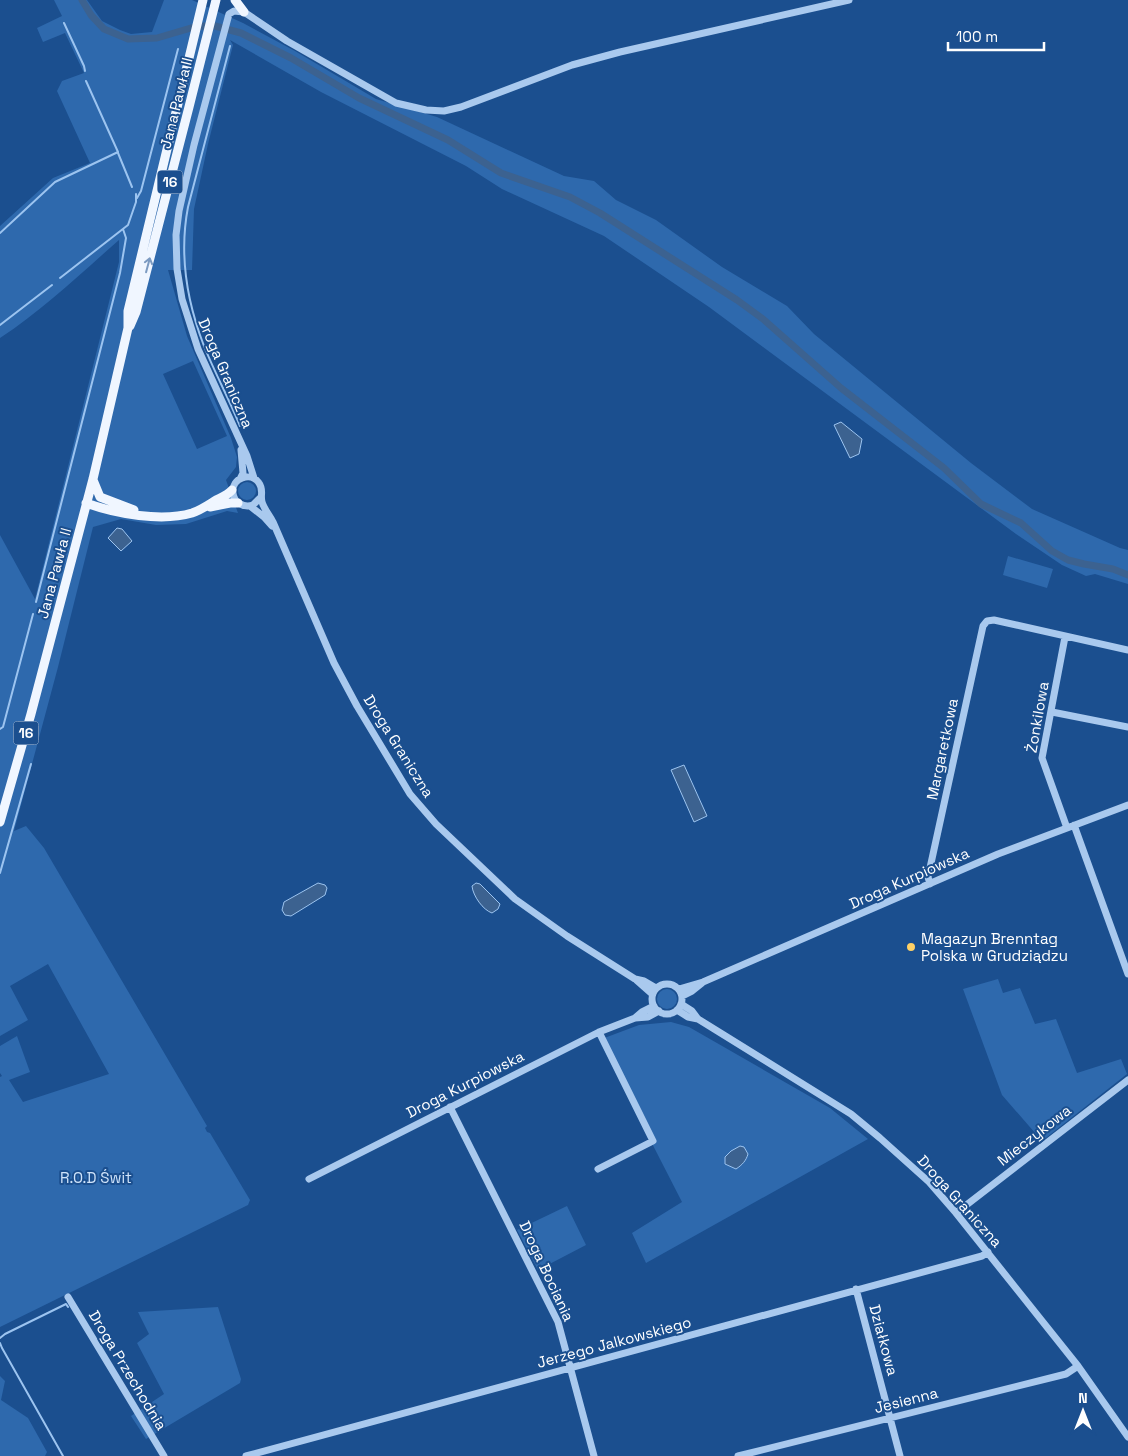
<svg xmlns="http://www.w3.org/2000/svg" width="1128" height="1456" viewBox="0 0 1128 1456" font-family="'Space Grotesk',sans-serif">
  <rect width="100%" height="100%" fill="#1b4f8f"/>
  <path fill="#2e69ad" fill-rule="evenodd" d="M 54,0 L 87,0 L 102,21 L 120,30 L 131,34 L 152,32 L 164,0 L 192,0 L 243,23 L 295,51 L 376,99 L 437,117 L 564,176 L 594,181 L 616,200 L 656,220 L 722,267 L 787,306 L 814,334 L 971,463 L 1032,509 L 1120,548 L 1128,550 L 1128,584 L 1095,574 L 1086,576 L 1062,565 L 1016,534 L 709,307 L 604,236 L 502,189 L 466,166 L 321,92 L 230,40 L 233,45 L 208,144 L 194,209 L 192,270 L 168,270 L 187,336 L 231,438 L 237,457 L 236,467 L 226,480 L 238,513 L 227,511 L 186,524 L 156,525 L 121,519 L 93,527 L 58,667 L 14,831 L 26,826 L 44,848 L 207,1126 L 205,1128 L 207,1132 L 210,1133 L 250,1200 L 248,1205 L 0,1327 L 0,1077 L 2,1076 L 0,1073 L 0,1046 L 17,1036 L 30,1072 L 9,1080 L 23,1102 L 109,1074 L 48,964 L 10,986 L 28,1020 L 0,1036 L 0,535 L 35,599 L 119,262 L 119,240 C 80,274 43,310 0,338 L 0,226 L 53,178 L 90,163 L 57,91 L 62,81 L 84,73 L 65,33 L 43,42 L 37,28 L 62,16 ZM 193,361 L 227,436 L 197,449 L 163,374 Z
    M238 491a9 9 0 1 1 18 0a9 9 0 1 1-18 0Z
    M 1008,556 L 1053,569 L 1047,588 L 1003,575 Z
    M 998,979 L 1003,993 L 1020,988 L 1035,1024 L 1056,1019 L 1077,1073 L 1121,1059 L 1127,1074 L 1042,1141 L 1002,1095 L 963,989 Z
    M657 999a10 10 0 1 1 20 0a10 10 0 1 1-20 0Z
    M 671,1022 L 689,1027 L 830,1108 L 868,1139 L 646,1263 L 632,1233 L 682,1202 L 599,1040 L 639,1025 Z
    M 567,1206 L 586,1245 L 538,1270 L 517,1230 Z
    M 218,1307 L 241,1379 L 240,1383 L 146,1439 L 131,1416 L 164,1394 L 137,1343 L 149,1334 L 138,1312 Z
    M 0,1376 L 5,1381 L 1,1400 L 28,1418 L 47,1452 L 45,1456 L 0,1456 Z"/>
  <path fill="#3c6290" stroke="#9cc4f0" d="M 841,422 L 862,439 L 859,454 L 850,458 L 834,425 Z
    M 117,528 L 122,529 L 132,541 L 121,551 L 108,538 Z
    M 684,765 L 707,816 L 694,822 L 671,770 Z
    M 318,883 L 325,885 L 327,888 L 325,895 L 291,916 L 285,915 L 282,910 L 284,902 Z
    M 476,883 L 480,884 L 500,904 L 498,909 L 492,913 C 483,910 473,896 472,886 Z
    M 740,1146 L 744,1147 L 748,1154 C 746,1161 742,1165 736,1169 L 725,1164 L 725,1157 L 731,1151 Z"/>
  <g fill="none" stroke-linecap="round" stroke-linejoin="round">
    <path stroke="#9cc4f0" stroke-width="2" d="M 64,23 L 84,66 L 85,71
      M 230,46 L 188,207 C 179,254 187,302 204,346 C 215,373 229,399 240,426
      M 118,153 L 132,187
      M 137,198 L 141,191 L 178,49
      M 0,233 L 55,182 L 118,152 L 86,81
      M 60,278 L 128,225 L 136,202 L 136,194
      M 0,325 L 52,285
      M 36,602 L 120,273 L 126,238 L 123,229
      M 0,729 L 3,727 L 33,614
      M 0,873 L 31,764
      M 0,1338 L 5,1334 L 66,1304 L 68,1307
      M 0,1343 L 2,1348 L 63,1456"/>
    <path stroke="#3c6290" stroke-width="7" d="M 82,0 L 91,15 L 104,29 L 128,39 L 157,38 L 191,28 L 204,26 L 215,26 L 241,33 L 291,58 L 359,98 L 448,140 L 501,173 L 570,197 L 600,213 L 737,300 L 763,319 L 841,388 L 944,468 L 981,504 L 1021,523 L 1052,551 L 1068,560 L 1084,564 L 1113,569 L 1128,575"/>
    <path stroke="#a9c9ee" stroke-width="7" d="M 254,478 L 247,456 L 198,349 L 182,299 L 177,269 L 176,235 L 179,211 L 194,145 L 229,14 L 234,11 L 244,12 L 287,41 L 396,103 L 426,110 L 444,111 L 461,107 L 572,65 L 620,52 L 849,0
      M 240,479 L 243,473 L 241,450
      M 261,497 L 253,505 C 244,508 234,503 233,493 C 231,478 251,471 259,483 C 264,490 260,495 262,502 C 264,509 270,516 273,522 L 334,663 L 357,706 L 410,794 L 436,824 L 515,899 L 567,936 L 635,979 L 652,994
      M 250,506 L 264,517 L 272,526
      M 1065,637 L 1042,758 L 1067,828
      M 1052,712 L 1128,727
      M 1074,825 L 1128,974
      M 930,884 L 928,877 L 983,626 L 987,621 L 994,620 L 1128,650
      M 635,979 L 644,981 L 656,988
      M652 999a15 15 0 1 1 30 0a15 15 0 1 1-30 0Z
      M 679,989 L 703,982 L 998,854 L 1128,805
      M 682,996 L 692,991 L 702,983
      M 681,1004 L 692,1011 L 698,1019 L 851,1114 L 880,1138 L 929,1182 L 956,1213 L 1078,1366 L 1128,1437
      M 677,1010 L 688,1017 L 698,1019
      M 635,1018 L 642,1012 L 654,1006
      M 450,1107 L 558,1322 L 594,1456
      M 598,1169 L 653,1141 L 599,1032
      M 309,1179 L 599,1032 L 635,1018 L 648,1017 L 659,1011
      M 956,1213 L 1128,1080
      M 856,1289 L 900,1456
      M 68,1297 L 164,1456
      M 246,1456 L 982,1256 L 988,1252
      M 738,1456 L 1066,1374 L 1078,1366"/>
    <path stroke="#f0f6ff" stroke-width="9" d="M 235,0 L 244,12
      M 130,326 L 136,312 L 189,107 L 216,0
      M 93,480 L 100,497 L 134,510
      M 86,503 C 116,514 162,522 192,513 C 201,510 208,505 216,500 C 222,497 228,495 232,490
      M 210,507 L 230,503 L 238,503
      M 0,822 L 31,714 L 93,479 L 128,328 L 128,311 L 203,0"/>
  </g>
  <defs><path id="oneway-shaft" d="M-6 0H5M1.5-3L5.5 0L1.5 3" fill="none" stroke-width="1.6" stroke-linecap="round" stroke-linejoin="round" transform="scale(1.25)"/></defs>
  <use stroke="#7b9ac1" href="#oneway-shaft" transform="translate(148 265) rotate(-75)"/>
  <circle fill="#ffd166" stroke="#1b4f8f" stroke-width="2" cx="911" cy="947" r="5"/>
  <g text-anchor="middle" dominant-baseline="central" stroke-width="4" stroke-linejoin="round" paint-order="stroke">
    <g fill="#1b4f8f" stroke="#bbcadd" stroke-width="1">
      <rect x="157.5" y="170.5" width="25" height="23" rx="4"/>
      <rect x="13.5" y="721.5" width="25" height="23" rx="4"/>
    </g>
    <g font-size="14" font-weight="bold" fill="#fff">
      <text x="170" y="182">16</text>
      <text x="26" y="733">16</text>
    </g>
    <g font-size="15" fill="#fff" stroke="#1b4f8f">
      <text transform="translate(176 103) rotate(-76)">Jana Pawła II</text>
      <text transform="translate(226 373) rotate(67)">Droga Graniczna</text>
      <text transform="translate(54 573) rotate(-75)">Jana Pawła II</text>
      <text transform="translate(1037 717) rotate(-80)">Żonkilowa</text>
      <text transform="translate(399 746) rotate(58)">Droga Graniczna</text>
      <text transform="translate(942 749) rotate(-78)">Margaretkowa</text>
      <text transform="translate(909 878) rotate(-24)">Droga Kurpiowska</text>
      <text transform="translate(465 1084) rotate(-27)">Droga Kurpiowska</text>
      <text transform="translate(1034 1135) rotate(-38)">Mieczykowa</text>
      <text transform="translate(960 1201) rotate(48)">Droga Graniczna</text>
      <text transform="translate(547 1271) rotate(65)">Droga Bociania</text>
      <text transform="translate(884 1340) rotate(75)">Działkowa</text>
      <text transform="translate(614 1342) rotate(-15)">Jerzego Jalkowskiego</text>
      <text transform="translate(128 1370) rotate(59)">Droga Przechodnia</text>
      <text transform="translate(906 1400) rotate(-14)">Jesienna</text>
    </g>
    <g font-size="15" fill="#fff" stroke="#1b4f8f" text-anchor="start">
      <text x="921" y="938">Magazyn Brenntag<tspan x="921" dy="17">Polska w Grudziądzu</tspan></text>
    </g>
    <g font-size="15" fill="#cfe3fa" stroke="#1b4f8f">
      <text x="96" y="1177">R.O.D Świt</text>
    </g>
  </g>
  <g transform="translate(1083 1411)" stroke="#1b4f8f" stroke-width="4" paint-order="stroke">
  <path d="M0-4L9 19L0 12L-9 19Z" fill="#ffffff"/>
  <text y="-8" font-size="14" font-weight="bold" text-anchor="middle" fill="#ffffff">N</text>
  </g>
  <path d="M948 42v8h96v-8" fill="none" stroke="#ffffff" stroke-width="2.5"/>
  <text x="956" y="42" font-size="15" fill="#ffffff" stroke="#1b4f8f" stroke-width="4" paint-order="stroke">100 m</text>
</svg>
